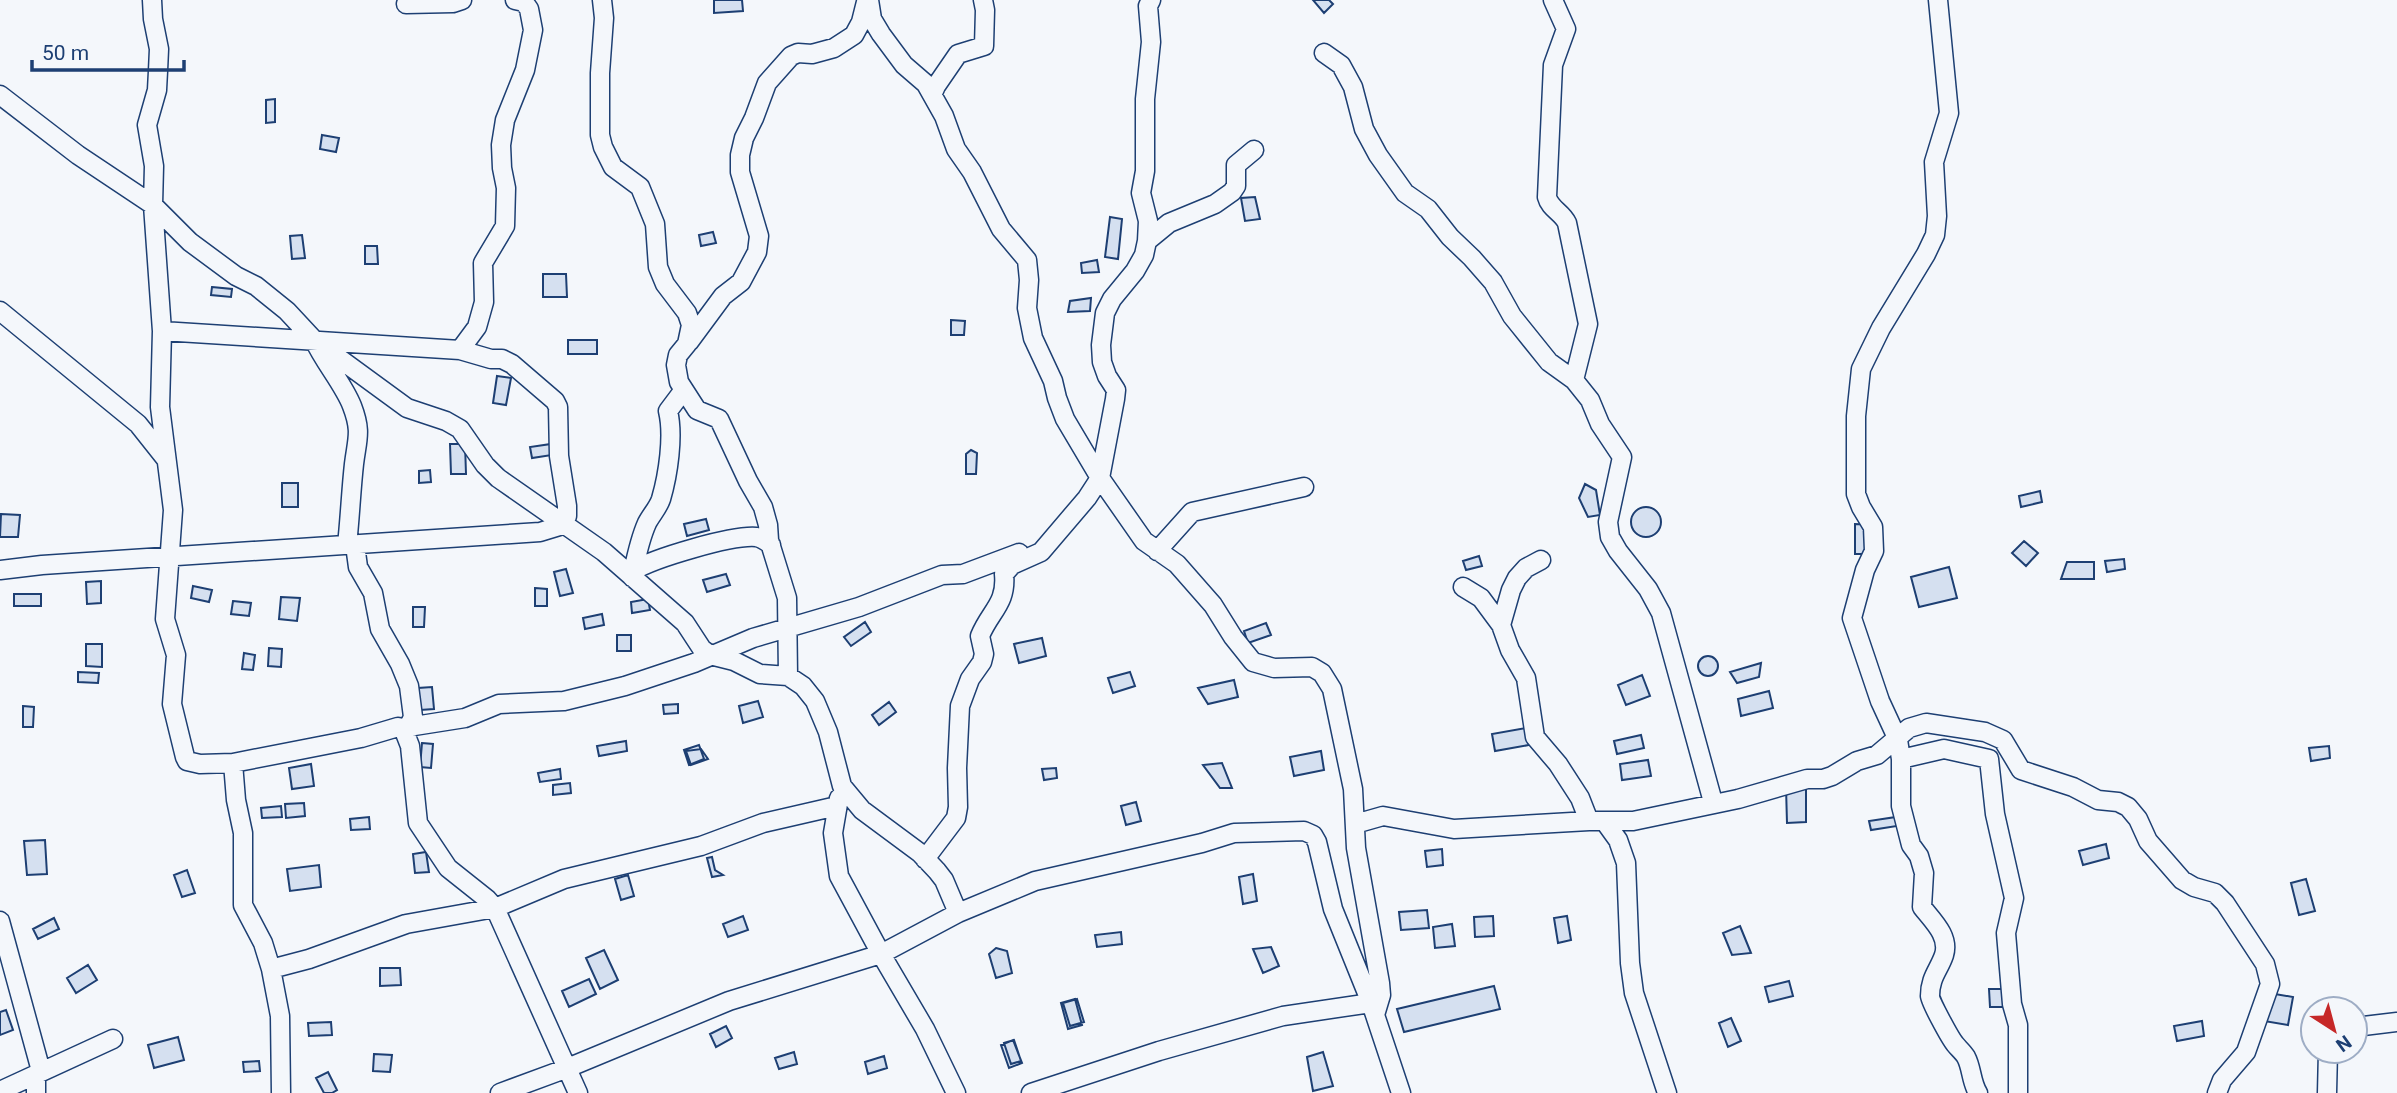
<svg xmlns="http://www.w3.org/2000/svg" width="2397" height="1093" viewBox="0 0 2397 1093" font-family="Roboto,sans-serif">
  <rect width="100%" height="100%" fill="#f4f7fb"/>
  <path fill="#d5e0f0" stroke="#1d3f73" stroke-width="2" d="M 714,0 L 742,0 L 743,11 L 714,13 Z
    M 1313,0 L 1329,0 L 1333,4 L 1324,13 Z
    M 275,99 L 275,122 L 266,123 L 266,100 Z
    M 322,135 L 339,138 L 336,152 L 320,149 Z
    M 1255,197 L 1260,219 L 1245,221 L 1241,198 Z
    M 1110,217 L 1122,219 L 1118,259 L 1105,257 Z
    M 713,232 L 716,243 L 701,246 L 699,235 Z
    M 302,235 L 305,258 L 292,259 L 290,236 Z
    M 365,246 L 377,246 L 378,264 L 365,264 Z
    M 1097,260 L 1099,272 L 1082,273 L 1081,263 Z
    M 543,274 L 566,274 L 567,297 L 543,297 Z
    M 212,287 L 232,289 L 231,297 L 211,295 Z
    M 1091,298 L 1090,311 L 1068,312 L 1070,301 Z
    M 951,320 L 965,321 L 964,335 L 951,335 Z
    M 568,340 L 597,340 L 597,354 L 568,354 Z
    M 497,376 L 511,378 L 506,405 L 493,403 Z
    M 450,444 L 465,444 L 466,474 L 451,474 Z
    M 551,444 L 552,455 L 532,458 L 530,447 Z
    M 971,450 L 977,453 L 976,474 L 966,474 L 966,454 Z
    M 430,470 L 431,482 L 419,483 L 419,471 Z
    M 282,483 L 298,483 L 298,507 L 282,507 Z
    M 1585,484 L 1596,490 L 1600,515 L 1588,517 L 1579,498 Z
    M 2040,491 L 2042,502 L 2021,507 L 2019,496 Z
    M1631 522a15 15 0 1 1 30 0a15 15 0 1 1-30 0Z
    M 1,514 L 20,515 L 18,537 L 0,537 Z
    M 706,519 L 709,530 L 687,536 L 684,524 Z
    M 1855,524 L 1872,525 L 1871,554 L 1855,554 Z
    M 2024,541 L 2038,553 L 2026,566 L 2012,553 Z
    M 1479,556 L 1482,566 L 1466,570 L 1463,561 Z
    M 2124,559 L 2125,569 L 2107,572 L 2105,561 Z
    M 2067,562 L 2094,562 L 2094,579 L 2061,579 Z
    M 1949,567 L 1957,598 L 1919,607 L 1911,577 Z
    M 566,569 L 573,593 L 560,596 L 554,572 Z
    M 726,574 L 730,585 L 707,592 L 703,580 Z
    M 101,581 L 101,603 L 87,604 L 86,582 Z
    M 193,586 L 212,590 L 209,602 L 191,598 Z
    M 535,588 L 547,589 L 547,606 L 535,606 Z
    M 14,594 L 41,594 L 41,606 L 14,606 Z
    M 281,597 L 300,598 L 297,621 L 279,619 Z
    M 648,599 L 650,610 L 632,613 L 631,602 Z
    M 233,601 L 251,603 L 249,616 L 231,614 Z
    M 413,607 L 425,607 L 424,627 L 413,627 Z
    M 602,614 L 604,625 L 585,629 L 583,618 Z
    M 865,622 L 871,632 L 851,646 L 844,637 Z
    M 1266,623 L 1271,635 L 1248,643 L 1244,631 Z
    M 617,635 L 631,635 L 631,651 L 617,651 Z
    M 1042,638 L 1046,656 L 1019,663 L 1014,644 Z
    M 86,644 L 102,644 L 102,667 L 86,666 Z
    M 269,648 L 282,649 L 281,667 L 268,666 Z
    M 244,653 L 255,655 L 253,670 L 242,669 Z
    M1698 666a10 10 0 1 1 20 0a10 10 0 1 1-20 0Z
    M 1761,663 L 1759,677 L 1737,683 L 1730,672 Z
    M 78,672 L 99,673 L 98,683 L 78,682 Z
    M 1130,672 L 1135,686 L 1113,693 L 1108,678 Z
    M 1642,675 L 1650,696 L 1626,705 L 1618,685 Z
    M 1234,680 L 1238,697 L 1208,704 L 1198,688 Z
    M 432,687 L 434,709 L 420,710 L 418,688 Z
    M 1769,691 L 1773,708 L 1741,716 L 1738,699 Z
    M 758,701 L 763,717 L 743,723 L 739,706 Z
    M 889,702 L 896,712 L 879,725 L 872,715 Z
    M 678,704 L 678,713 L 664,714 L 663,705 Z
    M 23,706 L 34,707 L 33,727 L 23,727 Z
    M 1526,728 L 1529,745 L 1495,751 L 1492,734 Z
    M 1641,735 L 1644,748 L 1617,754 L 1614,741 Z
    M 626,741 L 627,751 L 599,756 L 597,746 Z
    M 422,743 L 433,744 L 431,768 L 420,767 Z
    M 699,745 L 704,759 L 689,765 L 684,750 Z
    M 2329,746 L 2330,758 L 2311,761 L 2309,748 Z
    M 701,749 L 708,759 L 691,765 L 686,751 Z
    M 1321,751 L 1324,770 L 1294,776 L 1290,757 Z
    M 1648,760 L 1651,776 L 1622,780 L 1620,764 Z
    M 1222,763 L 1232,788 L 1220,788 L 1203,765 Z
    M 311,764 L 314,786 L 292,789 L 289,768 Z
    M 1056,768 L 1057,778 L 1044,780 L 1042,769 Z
    M 560,769 L 561,779 L 540,782 L 538,773 Z
    M 570,783 L 571,793 L 553,795 L 553,785 Z
    M 1786,787 L 1806,787 L 1806,822 L 1787,823 Z
    M 1136,802 L 1141,821 L 1126,825 L 1121,806 Z
    M 304,803 L 305,816 L 286,818 L 285,804 Z
    M 281,806 L 282,817 L 262,818 L 261,808 Z
    M 369,817 L 370,829 L 351,830 L 350,819 Z
    M 1896,817 L 1897,826 L 1871,830 L 1869,821 Z
    M 45,840 L 47,874 L 27,875 L 24,841 Z
    M 2106,844 L 2109,858 L 2083,865 L 2079,851 Z
    M 1442,849 L 1443,865 L 1427,867 L 1425,851 Z
    M 426,852 L 429,872 L 415,873 L 413,854 Z
    M 712,857 L 715,870 L 723,875 L 712,877 L 707,858 Z
    M 319,865 L 321,887 L 290,891 L 287,869 Z
    M 187,870 L 195,893 L 182,897 L 174,875 Z
    M 1253,874 L 1257,901 L 1243,904 L 1239,877 Z
    M 628,875 L 634,896 L 621,900 L 615,879 Z
    M 2306,879 L 2315,911 L 2299,915 L 2291,883 Z
    M 1427,910 L 1429,928 L 1401,930 L 1399,912 Z
    M 743,916 L 748,930 L 728,937 L 723,924 Z
    M 1493,916 L 1494,936 L 1475,937 L 1474,917 Z
    M 1567,916 L 1571,940 L 1558,943 L 1554,918 Z
    M 54,918 L 59,929 L 38,939 L 33,929 Z
    M 1452,924 L 1455,946 L 1435,948 L 1433,927 Z
    M 1740,926 L 1751,953 L 1732,955 L 1723,933 Z
    M 1121,932 L 1122,944 L 1097,947 L 1095,935 Z
    M 1271,947 L 1279,966 L 1263,973 L 1253,949 Z
    M 996,948 L 1007,951 L 1012,973 L 996,978 L 989,954 Z
    M 604,950 L 618,980 L 600,989 L 586,958 Z
    M 88,965 L 97,980 L 76,993 L 67,978 Z
    M 380,968 L 400,968 L 401,985 L 380,986 Z
    M 589,979 L 596,994 L 569,1007 L 562,991 Z
    M 1789,981 L 1793,996 L 1769,1002 L 1765,987 Z
    M 1494,986 L 1500,1009 L 1404,1032 L 1397,1009 Z
    M 1989,989 L 2007,989 L 2008,1007 L 1990,1007 Z
    M 2269,993 L 2293,997 L 2288,1025 L 2264,1021 Z
    M 1075,999 L 1082,1025 L 1068,1029 L 1061,1003 Z
    M 1077,999 L 1084,1022 L 1070,1026 L 1063,1003 Z
    M 6,1010 L 13,1030 L 0,1035 L 0,1012 Z
    M 1731,1018 L 1741,1041 L 1728,1047 L 1719,1023 Z
    M 2202,1021 L 2204,1036 L 2177,1041 L 2174,1026 Z
    M 331,1022 L 332,1035 L 309,1036 L 308,1023 Z
    M 726,1026 L 732,1038 L 716,1047 L 710,1034 Z
    M 178,1037 L 184,1060 L 154,1068 L 148,1045 Z
    M 1013,1040 L 1022,1063 L 1009,1068 L 1001,1045 Z
    M 1014,1040 L 1021,1061 L 1011,1064 L 1004,1043 Z
    M 794,1052 L 797,1064 L 779,1069 L 775,1058 Z
    M 1323,1052 L 1333,1086 L 1313,1091 L 1307,1057 Z
    M 374,1054 L 392,1055 L 390,1072 L 373,1071 Z
    M 884,1056 L 887,1068 L 868,1074 L 865,1062 Z
    M 259,1061 L 260,1071 L 244,1072 L 243,1062 Z
    M 328,1072 L 337,1090 L 332,1093 L 324,1093 L 316,1078 Z"/>
  <g fill="none" stroke-linecap="round" stroke-linejoin="round">
    <g stroke="#1d3f73" stroke-width="21">
      <path id="minor" d="M 152,0 L 153,19 L 159,49 L 158,71 L 157,90 L 147,125 L 154,166 L 153,205 L 162,331 L 160,407 L 173,510 L 165,619 L 176,655 L 172,704 L 185,757 L 187,761 L 200,764 L 233,763 L 361,738 L 398,727 L 403,728 L 410,746 L 418,823 L 448,868 L 487,899 L 495,908 L 578,1093
        M 602,0 L 604,18 L 600,73 L 600,135 L 603,147 L 613,167 L 640,187 L 655,224 L 658,267 L 665,284 L 687,313 L 691,325 L 687,344 L 678,355 L 676,365 L 679,382 L 697,410 L 719,419 L 748,481 L 763,507 L 768,525 L 769,540 L 787,598 L 788,676
        M 869,0 L 872,19 L 881,34 L 904,65 L 926,84 L 944,116 L 956,149 L 972,172 L 1001,229 L 1027,260 L 1029,280 L 1027,308 L 1033,338 L 1053,381 L 1057,398 L 1065,419 L 1100,478 L 1144,541 L 1177,564 L 1213,605 L 1233,637 L 1253,662 L 1274,668 L 1312,667 L 1322,673 L 1332,689 L 1353,789 L 1356,848 L 1380,983 L 1381,995 L 1375,1015
        M 1553,0 L 1566,29 L 1553,65 L 1547,197 C 1550,209 1562,212 1567,223 L 1588,324 L 1574,380
        M 1938,0 L 1949,113 L 1934,162 L 1937,216 L 1935,235 L 1926,254 L 1881,328 L 1861,369 L 1856,416 L 1856,494 L 1861,507 L 1873,527 L 1874,551 L 1865,570 L 1852,618 L 1880,701 L 1898,740 L 1901,759 L 1901,806 L 1911,845 L 1919,856 L 1924,873 L 1922,907 C 1932,920 1950,936 1944,955 C 1939,970 1930,977 1930,996 C 1930,1001 1950,1038 1955,1044 C 1958,1048 1963,1052 1966,1057 C 1972,1068 1971,1082 1978,1093
        M 406,4 L 453,3 L 462,0
        M 1324,53 L 1341,65 L 1353,87 L 1364,129 L 1378,155 L 1405,193 L 1428,209 L 1450,237 L 1472,258 L 1493,282 L 1512,316 L 1549,362 L 1574,380 L 1590,400 L 1600,424 L 1622,457 L 1608,522 L 1610,537 L 1618,551 L 1648,589 L 1661,613 L 1713,802
        M 0,95 L 78,155 L 153,205 L 190,242 L 236,276 L 256,286 L 287,311 L 314,340 L 381,389 L 407,408 L 446,421 L 460,429 L 485,465 L 498,478 L 604,552 L 685,623 L 702,649 L 710,655 L 734,661 L 760,674 L 788,676 L 803,686 L 815,701 L 828,732 L 842,786 L 862,810 L 920,853 L 937,871 L 944,880 L 958,913
        M 932,95 L 936,86 L 958,54 L 984,46 L 985,10 L 983,0
        M 1147,241 L 1169,223 L 1215,204 L 1232,192 L 1236,186 L 1236,165 L 1254,150
        M 0,311 L 138,424 L 165,458
        M 314,340 C 324,362 344,385 352,406 C 362,432 357,439 354,464 C 351,491 350,518 347,545
        M 689,342 L 723,296 L 741,282 L 757,252 L 759,236 L 740,172 L 740,155 L 744,138 L 754,118 L 767,83 L 791,56 L 798,53 L 812,54 L 834,48 L 854,35 L 861,22 L 866,2
        M 460,350 L 477,327 L 484,302 L 483,263 L 505,226 L 506,188 L 502,168 L 501,145 L 505,120 L 525,70 L 533,30 L 529,9 L 524,2 L 515,0
        M 355,545 L 358,567 L 373,593 L 380,629 L 400,664 L 409,686 L 413,717 L 406,732
        M 1157,551 L 1192,512 L 1304,487
        M 1541,560 L 1526,568 L 1517,578 L 1511,590 L 1501,625 L 1510,650 L 1526,678 L 1535,737 L 1558,764 L 1580,798 L 1589,821
        M 0,570 L 42,565 L 540,532 L 563,525 L 567,516 L 567,506 L 559,456 L 558,407 L 555,401 L 512,364 L 502,359 L 491,359 L 460,350 L 162,331
        M 633,571 C 654,558 732,535 756,537 C 762,538 766,541 771,545
        M 632,577 C 636,558 639,541 647,523 C 651,515 658,508 661,499 C 668,475 674,436 668,411 L 683,391
        M 1463,587 L 1481,598 L 1501,625
        M 408,727 L 465,718 L 499,704 L 564,701 L 625,686 L 694,663 L 753,638 L 859,607 L 942,575 L 963,574 L 1019,553
        M 1901,759 L 1944,749 L 1989,759 L 1995,814 L 2014,898 L 2006,933 L 2012,1004 L 2018,1025 L 2018,1093
        M 233,763 L 236,800 L 243,833 L 243,905 L 263,943 L 271,969 L 309,959 L 406,924 L 495,908 L 564,879 L 701,846 L 763,823 L 837,806
        M 839,798 L 833,833 L 839,876 L 881,954 L 925,1029 L 956,1093
        M 1605,822 L 1618,840 L 1626,863 L 1630,963 L 1634,993 L 1667,1093
        M 1355,824 L 1383,816 L 1454,829 L 1589,821 L 1633,821 L 1738,799 L 1807,779 L 1823,779 L 1832,776 L 1857,761 L 1877,755 L 1909,728 L 1926,723 L 1985,732 L 2003,740 L 2021,770 L 2073,787 L 2098,800 L 2118,802 L 2128,807 L 2138,819 L 2148,841 L 2182,880 L 2194,887 L 2215,893 L 2225,903 L 2265,964 L 2270,984 L 2246,1052 L 2222,1080 L 2217,1093
        M 925,859 L 956,818 L 958,807 L 957,768 L 960,706 L 970,679 L 982,662 L 984,654 L 980,636 C 990,611 1007,604 1004,574 L 1012,565 L 1041,552 L 1087,498 L 1100,478 L 1115,399 L 1116,390 L 1107,376 L 1102,362 L 1101,345 L 1105,313 L 1112,299 L 1135,271 L 1144,255 L 1147,241 L 1148,221 L 1141,193 L 1145,171 L 1145,99 L 1151,42 L 1148,6 L 1151,0
        M 0,921 L 41,1071
        M 271,969 L 280,1016 L 281,1093
        M 2355,1027 L 2397,1022
        M 36,1074 L 36,1093
        M 0,1091 L 113,1039
        M 500,1093 L 565,1069 L 729,1001 L 881,954 L 958,913 L 1035,881 L 1202,843 L 1234,833 L 1304,831 L 1313,835 L 1317,842 L 1333,909 L 1371,1003 L 1401,1093
        M 1031,1093 L 1159,1051 L 1283,1016 L 1371,1003
        M 2327,1093 L 2328,1051"/>
    </g>
    <use href="#minor" stroke="#f4f7fb" stroke-width="18"/>
  </g>
  <g transform="translate(2334 1030) rotate(144)"><circle r="33" fill="#f4f7fb" stroke="#9eadc5" stroke-width="2"/>
  <path d="M0-5L12 26L0 18L-12 26Z" fill="#c62828"/>
  <text y="-10" font-size="19" font-weight="bold" text-anchor="middle" fill="#1d3f73">N</text>
  </g>
  <path d="M32 60v10h152v-10" fill="none" stroke="#1d3f73" stroke-width="3.5"/>
  <text x="42" y="60" font-size="21" fill="#1d3f73" stroke="#f4f7fb" stroke-width="5" paint-order="stroke">50 m</text>
</svg>
